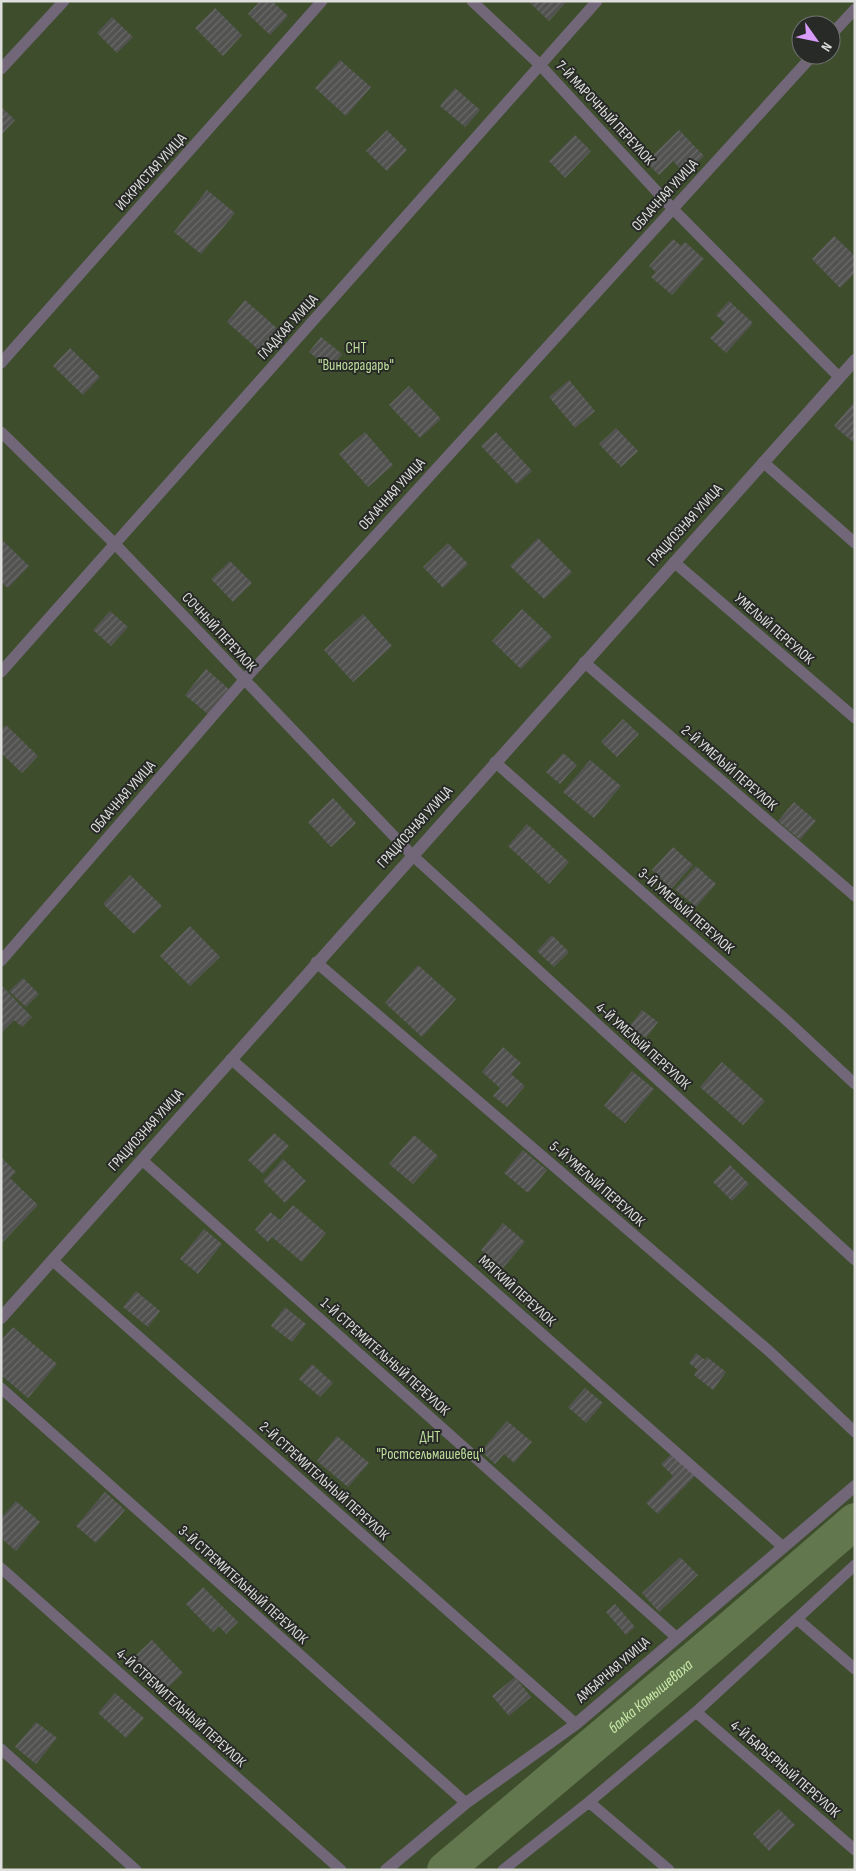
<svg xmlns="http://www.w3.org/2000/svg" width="856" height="1871" viewBox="0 0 856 1871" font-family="'Sofia Sans Condensed',sans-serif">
  <defs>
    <pattern id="building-hatch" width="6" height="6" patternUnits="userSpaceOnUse" patternTransform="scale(1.25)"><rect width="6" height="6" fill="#525350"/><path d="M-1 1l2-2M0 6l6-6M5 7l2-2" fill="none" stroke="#6a6b69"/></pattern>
  </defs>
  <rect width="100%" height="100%" fill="#323430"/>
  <path fill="#3e4e2d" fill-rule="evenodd" d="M 1,1 L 855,1 L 855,1870 L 1,1870 ZM 801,25 L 831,25 L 831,55 L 801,55 Z"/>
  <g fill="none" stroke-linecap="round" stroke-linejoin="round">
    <path stroke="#63774f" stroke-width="36" id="s1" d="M 445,1870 L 729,1630 L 855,1521"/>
  </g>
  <path fill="url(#building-hatch)" d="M 260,1 L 272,1 L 288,16 L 270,35 L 248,14 Z
    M 528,1 L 567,1 L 549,21 Z
    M 215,8 L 242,35 L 223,56 L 195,28 Z
    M 112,17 L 133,37 L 117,53 L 97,33 Z
    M 340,60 L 371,87 L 346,116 L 315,88 Z
    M 455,88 L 480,110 L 465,127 L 440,106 Z
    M 1,107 L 15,120 L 1,135 Z
    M 387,130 L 407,150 L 387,171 L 366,151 Z
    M 679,130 L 704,156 L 685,174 L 673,161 L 659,175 L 646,162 Z
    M 575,135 L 591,151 L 565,178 L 549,161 Z
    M 207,190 L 235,213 L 201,254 L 174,232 Z
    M 834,236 L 855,256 L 855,273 L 840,288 L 812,259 Z
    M 673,239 L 681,246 L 685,242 L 704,259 L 672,295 L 651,277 L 656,272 L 649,266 Z
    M 245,300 L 278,329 L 260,351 L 227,322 Z
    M 729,301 L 753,323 L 726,353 L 710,338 L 725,323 L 716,315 Z
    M 321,337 L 342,354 L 330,369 L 309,352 Z
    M 70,348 L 100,377 L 83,395 L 53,366 Z
    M 569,380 L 595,411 L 575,428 L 549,397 Z
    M 409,386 L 441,419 L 420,438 L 389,405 Z
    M 855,401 L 855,440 L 853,442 L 834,426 Z
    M 616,428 L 638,451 L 621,467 L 599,444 Z
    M 365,432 L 393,465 L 368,487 L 339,454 Z
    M 496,432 L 532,471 L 517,484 L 481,446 Z
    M 538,538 L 572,572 L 544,599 L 510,566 Z
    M 1,539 L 29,566 L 8,588 L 1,582 Z
    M 448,543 L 468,564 L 443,588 L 423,567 Z
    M 230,561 L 252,583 L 233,602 L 211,579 Z
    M 522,609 L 552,637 L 521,669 L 492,641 Z
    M 110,611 L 128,627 L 111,646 L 93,630 Z
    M 363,614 L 392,646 L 353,682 L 324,650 Z
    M 206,669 L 230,690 L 209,715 L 185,695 Z
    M 623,719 L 639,734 L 617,757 L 601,742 Z
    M 6,725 L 38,756 L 22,773 L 1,753 L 1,729 Z
    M 563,753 L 577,765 L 560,784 L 546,772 Z
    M 590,760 L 621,786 L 594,818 L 563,792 Z
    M 333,798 L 356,823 L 331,847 L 308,822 Z
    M 794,802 L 816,821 L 800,840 L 778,821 Z
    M 527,824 L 569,862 L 549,884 L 508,846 Z
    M 673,847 L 693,865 L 671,889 L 652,870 Z
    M 696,866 L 716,884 L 696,907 L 675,889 Z
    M 130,875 L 162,906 L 134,934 L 103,904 Z
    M 190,926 L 220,957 L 190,986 L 160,956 Z
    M 552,935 L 569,952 L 554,967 L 537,951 Z
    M 418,965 L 456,999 L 422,1037 L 385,1003 Z
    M 23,978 L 39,994 L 26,1007 L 9,991 Z
    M 1,985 L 32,1017 L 22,1027 L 14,1020 L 1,1033 Z
    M 642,1010 L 658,1022 L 646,1038 L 630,1026 Z
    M 503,1047 L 521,1063 L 511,1074 L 525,1086 L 507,1107 L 493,1096 L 500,1088 L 482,1072 Z
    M 722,1062 L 765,1101 L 743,1125 L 700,1087 Z
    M 632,1071 L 654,1089 L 625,1123 L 604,1106 Z
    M 274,1133 L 289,1146 L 263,1174 L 248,1160 Z
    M 414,1135 L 438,1156 L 413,1184 L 389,1164 Z
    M 523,1150 L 547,1170 L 528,1193 L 504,1173 Z
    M 1,1157 L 16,1172 L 10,1178 L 38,1205 L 1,1244 Z
    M 283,1159 L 306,1181 L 285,1203 L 263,1181 Z
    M 730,1165 L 749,1184 L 732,1201 L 713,1182 Z
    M 293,1205 L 326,1233 L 302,1262 L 272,1237 L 268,1242 L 255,1230 L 270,1212 L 280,1220 Z
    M 503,1223 L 525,1242 L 503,1268 L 481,1250 Z
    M 204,1229 L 222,1244 L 198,1274 L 180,1259 Z
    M 136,1291 L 160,1311 L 148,1327 L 123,1307 Z
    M 285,1307 L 306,1324 L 292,1342 L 271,1326 Z
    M 13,1327 L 57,1364 L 28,1398 L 1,1375 L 1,1340 Z
    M 696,1353 L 705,1360 L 707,1357 L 726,1372 L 713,1390 L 694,1375 L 698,1370 L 689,1363 Z
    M 312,1364 L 333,1383 L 320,1397 L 299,1379 Z
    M 585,1388 L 603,1403 L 586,1423 L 568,1407 Z
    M 507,1421 L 532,1442 L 514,1463 L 504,1454 L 495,1464 L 481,1451 Z
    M 337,1436 L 369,1463 L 348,1487 L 317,1461 Z
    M 672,1453 L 695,1476 L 658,1514 L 646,1503 L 673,1476 L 661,1464 Z
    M 105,1492 L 125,1510 L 96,1543 L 76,1526 Z
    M 16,1501 L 40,1522 L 16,1551 L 1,1538 L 1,1518 Z
    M 680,1557 L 698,1575 L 659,1612 L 642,1593 Z
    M 203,1587 L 238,1622 L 226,1634 L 219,1626 L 213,1632 L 186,1604 Z
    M 615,1604 L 635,1627 L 626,1635 L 606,1612 Z
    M 152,1640 L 183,1673 L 160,1695 L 129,1662 Z
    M 515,1677 L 531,1697 L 509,1716 L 492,1696 Z
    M 115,1693 L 144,1718 L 126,1738 L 98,1713 Z
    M 36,1722 L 57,1738 L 36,1764 L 15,1747 Z
    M 779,1809 L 795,1825 L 769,1851 L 753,1834 Z"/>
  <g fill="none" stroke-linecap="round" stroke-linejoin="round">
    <path stroke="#716778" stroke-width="11" d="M 472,1 L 540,65 L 673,209 L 839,377
      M 831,35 L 855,9
      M 1,69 L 64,1
      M 1,363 L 322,1
      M 1,432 L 115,544 L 412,855 L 855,1260
      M 763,462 L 855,543
      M 674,562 L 855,718
      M 584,662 L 855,896
      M 1,672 L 597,1
      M 495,762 L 784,1018 L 855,1084
      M 1,961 L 244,680 L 813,55
      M 316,962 L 769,1351 L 855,1432
      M 231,1059 L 782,1546
      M 142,1160 L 676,1637
      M 52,1260 L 576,1724
      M 1,1388 L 466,1803
      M 1,1568 L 341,1870
      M 797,1619 L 855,1669
      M 696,1712 L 855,1850
      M 1,1749 L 136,1870
      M 589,1802 L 669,1870
      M 503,1870 L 589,1802 L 696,1712 L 855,1565"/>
    <path stroke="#716778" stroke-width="12" d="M 1,1318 L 855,360
      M 386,1870 L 466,1803 L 576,1724 L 855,1486"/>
  </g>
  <g text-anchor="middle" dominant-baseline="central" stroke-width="4" stroke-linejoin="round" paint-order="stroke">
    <g font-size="15" fill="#dedfdd" stroke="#282a27">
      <text transform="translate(605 113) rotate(47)">7-Й МАРОЧНЫЙ ПЕРЕУЛОК</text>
      <text transform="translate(151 172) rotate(-48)">ИСКРИСТАЯ УЛИЦА</text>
      <text transform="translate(665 195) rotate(-48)">ОБЛАЧНАЯ УЛИЦА</text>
      <text transform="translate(288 327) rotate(-48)">ГЛАДКАЯ УЛИЦА</text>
      <text transform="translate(392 494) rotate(-48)">ОБЛАЧНАЯ УЛИЦА</text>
      <text transform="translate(685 525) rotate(-48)">ГРАЦИОЗНАЯ УЛИЦА</text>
      <text transform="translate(774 629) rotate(41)">УМЕЛЫЙ ПЕРЕУЛОК</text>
      <text transform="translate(219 632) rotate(47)">СОЧНЫЙ ПЕРЕУЛОК</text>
      <text transform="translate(729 768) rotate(41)">2-Й УМЕЛЫЙ ПЕРЕУЛОК</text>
      <text transform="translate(123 797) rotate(-49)">ОБЛАЧНАЯ УЛИЦА</text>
      <text transform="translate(415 827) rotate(-48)">ГРАЦИОЗНАЯ УЛИЦА</text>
      <text transform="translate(686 911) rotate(41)">3-Й УМЕЛЫЙ ПЕРЕУЛОК</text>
      <text transform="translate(643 1046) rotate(42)">4-Й УМЕЛЫЙ ПЕРЕУЛОК</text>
      <text transform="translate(146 1130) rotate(-48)">ГРАЦИОЗНАЯ УЛИЦА</text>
      <text transform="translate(597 1184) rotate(41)">5-Й УМЕЛЫЙ ПЕРЕУЛОК</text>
      <text transform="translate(517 1291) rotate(42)">МЯГКИЙ ПЕРЕУЛОК</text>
      <text transform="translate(385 1357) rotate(42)">1-Й СТРЕМИТЕЛЬНЫЙ ПЕРЕУЛОК</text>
      <text transform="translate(324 1481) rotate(42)">2-Й СТРЕМИТЕЛЬНЫЙ ПЕРЕУЛОК</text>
      <text transform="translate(243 1585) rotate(42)">3-Й СТРЕМИТЕЛЬНЫЙ ПЕРЕУЛОК</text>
      <text transform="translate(613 1670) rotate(-41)">АМБАРНАЯ УЛИЦА</text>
      <text transform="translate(181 1708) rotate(42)">4-Й СТРЕМИТЕЛЬНЫЙ ПЕРЕУЛОК</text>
      <text transform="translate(785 1769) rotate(41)">4-Й БАРЬЕРНЫЙ ПЕРЕУЛОК</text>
    </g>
    <g font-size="15" fill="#bedf9d" stroke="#282a27">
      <text x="356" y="348">СНТ<tspan x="356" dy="17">"Виноградарь"</tspan></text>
      <text x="430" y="1437">ДНТ<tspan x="430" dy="17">"Ростсельмашевец"</tspan></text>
    </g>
    <g font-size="16" font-style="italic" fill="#c8e9a7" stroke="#282a27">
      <text stroke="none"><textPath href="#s1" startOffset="269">балка Камышеваха</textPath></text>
    </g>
  </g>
  <rect width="856" height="1871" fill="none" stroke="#dedfdd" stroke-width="5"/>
  <g transform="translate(816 40) rotate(123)"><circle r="24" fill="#282a27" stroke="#717270"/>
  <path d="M0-4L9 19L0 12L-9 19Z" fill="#d79bf9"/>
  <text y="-8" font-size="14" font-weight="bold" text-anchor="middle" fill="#dedfdd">N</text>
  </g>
</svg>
